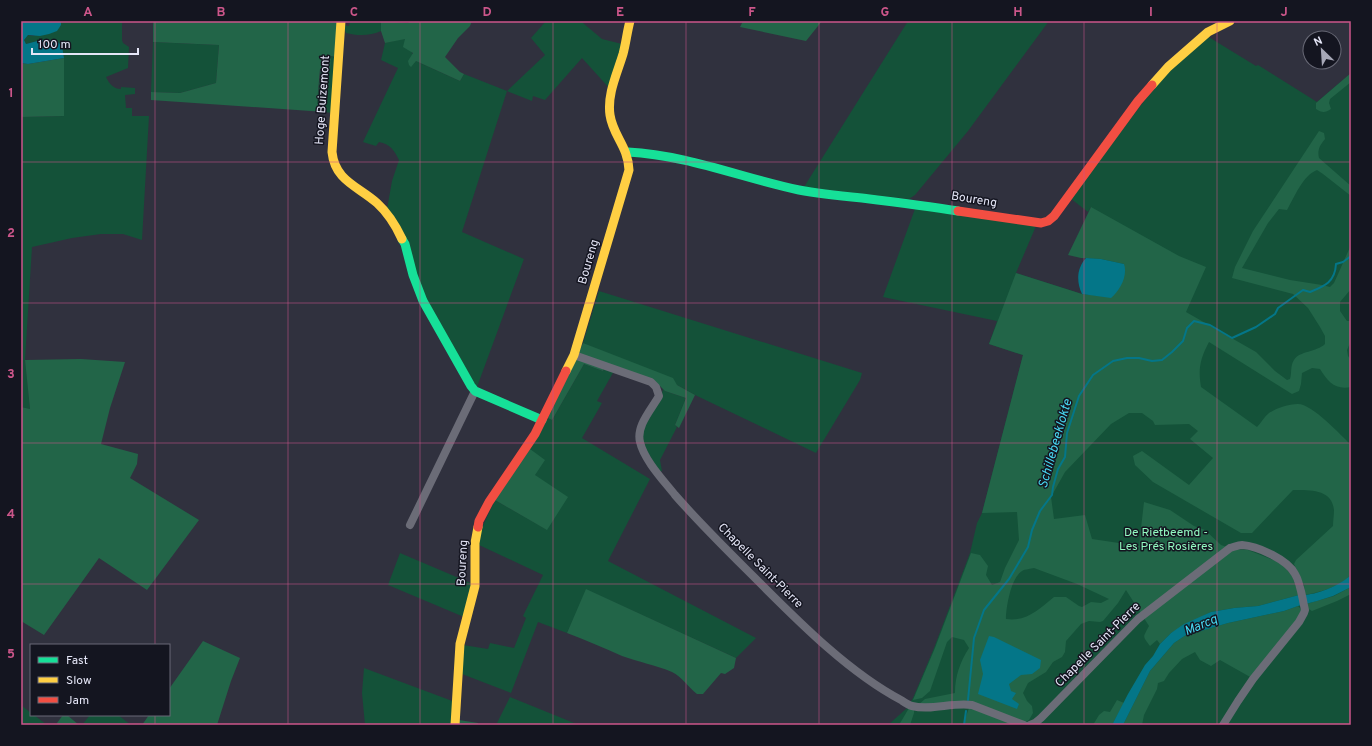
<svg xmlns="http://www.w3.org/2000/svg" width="1372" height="746" viewBox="0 0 1372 746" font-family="Overpass,sans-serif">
  <rect width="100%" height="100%" fill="#30313e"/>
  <path fill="#145239" d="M 61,21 L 122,21 L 122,40 L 123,43 L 129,47 L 128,68 L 106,77 C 109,83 113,89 121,89 L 121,87 L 135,88 L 135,94 L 125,95 L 126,108 L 132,108 L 132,116 L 149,116 L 142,240 L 123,234 L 101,234 L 72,238 L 32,247 L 25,360 L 30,409 L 21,407 L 21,117 L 64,116 L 64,58 L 62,46 L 56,40 L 41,40 L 26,44 L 24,40 L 28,35 L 33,36 L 61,25 Z
    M 350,21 L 381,21 L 381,31 C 371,36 357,36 346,33 L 343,25 L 349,26 Z
    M 546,21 L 584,21 L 583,23 L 602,39 L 622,44 L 610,89 L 582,58 L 545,100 L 533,96 L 532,101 L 507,91 L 462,232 L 524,259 L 477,387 L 436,320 L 387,209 L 392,181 L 399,160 C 394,150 390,144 379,142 L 376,146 L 363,142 L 398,68 L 381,60 L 385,43 L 405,38 L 416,61 L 460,81 L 464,74 L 507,91 L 545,55 L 531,38 Z
    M 908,21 L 1049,21 L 968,131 L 915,195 L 909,199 L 804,187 Z
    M 1207,36 L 1256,66 L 1258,65 L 1317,102 L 1351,73 L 1351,725 L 888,725 L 907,708 L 913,698 L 934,648 L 970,553 L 977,523 L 982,513 L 1023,355 L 989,344 L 997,321 L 883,297 L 916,206 L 1036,226 L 1016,273 L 1082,294 L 1090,295 L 1091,207 L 1088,212 L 1070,198 L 1167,71 Z
    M 153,42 L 219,45 L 216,83 L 180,93 L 151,92 Z
    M 331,56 L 336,57 L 331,113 L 325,112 L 326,105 L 317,104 L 321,69 Z
    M 599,291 L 862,373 L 860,380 L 816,453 L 695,395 L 677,385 L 583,343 Z
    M 584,364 L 603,371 L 605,368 L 614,371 L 597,401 L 602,403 L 582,438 L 650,479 L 608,561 L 756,638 L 736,658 L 587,590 L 567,633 L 538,622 L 511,693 L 462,674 L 463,645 L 488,649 L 490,643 L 514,648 L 526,618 L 523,616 L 543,575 L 479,545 L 481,530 L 495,500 L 546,529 L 530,449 L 548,418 L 552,420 Z
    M 663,389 L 665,391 L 686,398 L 675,425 L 677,427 L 660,460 L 662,471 L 660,472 C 652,459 639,444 644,428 L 661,397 Z
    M 400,553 L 473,584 L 464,617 L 388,585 Z
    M 364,668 L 455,702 L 452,725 L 365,725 L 362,693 Z
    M 510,697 L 579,725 L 496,725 Z
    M 21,705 L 31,713 L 31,715 L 34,715 L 47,725 L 21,725 Z
    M 90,715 L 118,715 L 131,725 L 82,725 Z"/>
  <path fill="#226548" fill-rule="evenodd" d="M 153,21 L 339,21 L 336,57 L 331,56 L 330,70 L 320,69 L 317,104 L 326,105 L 325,112 L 151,100 L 151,92 L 180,93 L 216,83 L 219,45 L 153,42 Z
    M 381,21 L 408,23 L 411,21 L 472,21 L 470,26 L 458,38 L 445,57 L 460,72 L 464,74 L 460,81 L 416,61 L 411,67 L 409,65 L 408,61 L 413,53 L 403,47 L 405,39 L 385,43 L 381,31 Z
    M 743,21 L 822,21 L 806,41 L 740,27 Z
    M 64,58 L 64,116 L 21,117 L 21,63 L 28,64 Z
    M 1351,73 L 1351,82 L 1330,99 L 1329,103 L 1331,109 C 1325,113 1322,113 1316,109 L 1316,103 Z
    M 1319,131 L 1324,133 L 1325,139 C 1320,145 1317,150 1319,158 L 1351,186 L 1351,196 L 1323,174 L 1317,170 C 1303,175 1294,198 1287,210 L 1279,209 L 1268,223 L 1242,268 L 1290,280 L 1322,285 L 1330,287 L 1334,283 L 1351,245 L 1351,289 L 1340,302 L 1340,311 L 1347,321 L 1351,321 L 1351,341 L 1347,350 L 1348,356 L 1351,360 L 1351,387 C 1335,390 1328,382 1320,369 L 1312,368 L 1302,373 L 1301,384 L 1299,391 L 1292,394 L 1209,342 C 1200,359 1198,369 1201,387 L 1257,427 C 1261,423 1264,417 1269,413 C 1277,408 1288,404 1298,404 C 1312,404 1341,435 1351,445 L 1351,575 C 1339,587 1321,592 1305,595 L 1304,585 L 1294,564 L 1296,560 L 1333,526 C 1333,521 1334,515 1334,510 C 1332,489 1310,490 1293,490 L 1252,533 L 1241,533 L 1153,482 L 1135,465 L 1133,456 L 1142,451 L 1189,485 L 1213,458 L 1190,439 L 1198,431 L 1189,424 L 1155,425 L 1153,421 L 1142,413 L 1129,413 L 1111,424 L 1065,472 L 1051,497 L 1054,519 L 1085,515 L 1092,539 L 1139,546 L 1144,502 L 1170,510 L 1194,526 L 1205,530 L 1221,545 L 1236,550 L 1248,550 L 1281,563 L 1292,576 L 1299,595 L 1258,606 L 1234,608 L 1211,612 L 1171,633 L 1160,644 L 1157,640 L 1150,646 C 1142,635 1143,638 1149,626 L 1126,590 L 1118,603 L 1103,621 L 1100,622 L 1089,621 L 1081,624 L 1066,641 L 1065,652 L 1062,657 L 1053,662 L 1046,672 L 1028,683 L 1023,693 L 1027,701 L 1032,706 L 1033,713 L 1029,720 L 1024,723 L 971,704 L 918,705 L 925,699 L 955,693 C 955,676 960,662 969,648 L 964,640 L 952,637 L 947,642 L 930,691 L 922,698 L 913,700 L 935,648 L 971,553 L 980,555 L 988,566 L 986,575 L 992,585 L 1000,582 L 1005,568 L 1019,540 L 1017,512 L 982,513 L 1023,355 L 989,344 L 1016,273 L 1082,294 L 1103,296 L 1124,264 L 1101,259 L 1081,258 L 1068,255 L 1091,207 L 1179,256 L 1206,267 L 1186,312 L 1256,352 L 1275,371 L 1287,380 L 1290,379 C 1292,373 1290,366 1294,360 C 1299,351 1317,352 1325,344 L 1325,336 L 1320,327 L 1308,308 L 1293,294 L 1232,278 L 1235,267 L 1253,231 ZM 1034,568 L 1077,584 L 1109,599 L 1101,603 L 1091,602 L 1082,607 L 1079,606 L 1066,597 L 1054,597 C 1039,609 1027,622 1006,619 C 1006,607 1011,578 1022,571 C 1025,569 1031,569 1034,568 Z
    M 583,343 L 673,378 L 677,385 L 695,395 L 679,428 L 675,425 L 686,398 L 665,391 L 654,380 L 606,363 L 603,371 L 584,364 L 552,420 L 548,418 Z
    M 81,359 L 125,362 L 110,408 L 101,444 L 138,454 L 137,464 L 130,478 L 199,520 L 147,590 L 99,558 L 44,635 L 21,621 L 21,407 L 30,409 L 25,360 Z
    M 530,449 L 545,460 L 535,475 L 568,497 L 547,530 L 495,500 Z
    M 1351,587 L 1351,594 L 1337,601 L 1312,611 L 1307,608 L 1306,604 L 1334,596 Z
    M 586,589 L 736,658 L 734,668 L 725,674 L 721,673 L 703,694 L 697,694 C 688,687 682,677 672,672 C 656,665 638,662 622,656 C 604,648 586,640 567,633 Z
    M 1298,606 L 1301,609 L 1301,615 L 1252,678 L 1220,660 L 1211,666 L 1200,660 L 1195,652 L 1182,659 L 1169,673 L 1164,681 L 1158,683 L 1157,689 L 1144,715 L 1142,725 L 1123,725 L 1150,671 L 1174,643 L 1189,633 L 1191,634 L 1228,623 L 1284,611 Z
    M 203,641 L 240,658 L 231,681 L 217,725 L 142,725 L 149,715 L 169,715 L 169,689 Z
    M 1117,700 L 1124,703 L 1112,725 L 1093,725 L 1099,715 L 1104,711 L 1110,712 Z
    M 972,707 L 1019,725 L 963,725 L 969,708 Z
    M 909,708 L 914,708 L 914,713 L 910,725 L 899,725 Z
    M 63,715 L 67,715 L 79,725 L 58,725 L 57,723 Z
    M 459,720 L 478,723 L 478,725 L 458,725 Z"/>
  <path fill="#047688" d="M 21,21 L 61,21 L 61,25 L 57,31 L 49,34 L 40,36 L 28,35 L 24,40 L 26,44 L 41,40 L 56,40 L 62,46 L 64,58 L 28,64 L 21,63 Z
    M 1086,258 L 1101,259 L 1124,264 C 1128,276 1120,290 1111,298 L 1082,294 C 1076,281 1077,268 1086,258 Z
    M 1351,575 L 1351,587 L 1333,596 L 1317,601 L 1298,606 L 1284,611 L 1228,623 L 1191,634 L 1189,633 L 1174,643 L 1150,671 L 1123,725 L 1112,725 L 1128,694 L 1145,665 L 1153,656 L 1160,644 L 1171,633 L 1184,624 L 1211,612 L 1234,608 L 1258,606 L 1299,595 C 1315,596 1339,586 1351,575 Z
    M 989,636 L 994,637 L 1041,660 L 1040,668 L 1032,674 L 1021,675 L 1009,684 L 1011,691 L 1016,693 L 1012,699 L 1019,704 L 1017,709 L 978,694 L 983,674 L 980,660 Z"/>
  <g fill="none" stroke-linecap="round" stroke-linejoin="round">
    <path stroke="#047688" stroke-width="2" d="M 968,700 L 974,638 L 984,610 L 1009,579 L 1028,547 L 1032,530 L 1040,511 L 1052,495 L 1053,487 L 1058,469 L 1065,457 L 1067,433 L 1079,396 L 1093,375 L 1113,361 L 1127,358 L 1139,358 L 1152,361 L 1162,360 L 1172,352 L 1183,341 L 1187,328 L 1194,321 L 1210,325 L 1232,338 L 1256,327 L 1275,314 L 1278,308 L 1303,290 L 1310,292 C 1325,286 1335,282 1336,264 L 1343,262 L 1351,256
      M 964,725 L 966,711"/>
    <path stroke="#6b6c77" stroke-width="8" d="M 574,355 L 651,382 L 656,387 L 659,396 C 651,410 636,426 640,442 C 644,460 664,481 675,495 C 702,526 732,555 761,584 C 802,625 850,673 901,700 C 904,702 908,705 912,706 C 931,711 952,702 972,705 L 1024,725
      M 410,525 L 475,391
      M 1030,725 L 1035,723 L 1041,718 L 1138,619 L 1230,548 C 1234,547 1238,545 1242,545 C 1258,546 1288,560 1295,574 C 1301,584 1302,598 1305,610 L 1304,613 L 1299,622 L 1253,679 L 1238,701 L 1223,725"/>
    <path stroke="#16e098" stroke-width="9" d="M 628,152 C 687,155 742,178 799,190 C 820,194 841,196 862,198 C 894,202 926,206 958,211
      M 402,239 L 405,244 L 413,275 L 423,301 L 471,386 L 475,391 L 542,420"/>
    <path stroke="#ffcf43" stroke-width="9" d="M 341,21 L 332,152 C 335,181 358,186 377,203 C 388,213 396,226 402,239
      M 1152,85 L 1168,67 L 1208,32 L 1230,21
      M 566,371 L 574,355 L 629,170 C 628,146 613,136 610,115 C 607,94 617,74 623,54 C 626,43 627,32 630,21
      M 455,725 L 460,644 L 475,586 L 475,543 L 478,527"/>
    <path stroke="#f24e42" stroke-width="9" d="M 958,211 L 1041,223 L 1048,221 L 1054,216 L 1138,101 L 1152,85
      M 478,527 L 479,521 L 489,502 L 535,434 L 566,371"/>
  </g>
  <path fill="none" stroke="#cc568a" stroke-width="1" stroke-opacity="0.55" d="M 155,21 L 155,645M 288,21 L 288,725M 420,21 L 420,725M 553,21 L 553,725M 686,21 L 686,725M 819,21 L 819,725M 952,21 L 952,725M 1084,21 L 1084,725M 1217,21 L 1217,725M 21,162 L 1351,162M 21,303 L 1351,303M 21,443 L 1351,443M 21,584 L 1351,584M 155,715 L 155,725"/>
  <g text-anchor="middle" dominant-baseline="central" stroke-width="3" stroke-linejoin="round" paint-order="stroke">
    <g font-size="12" fill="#e5e6f7" stroke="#141520">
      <text transform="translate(323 100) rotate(-86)">Hoge Buizemont</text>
      <text transform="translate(974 200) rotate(9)">Boureng</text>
      <text transform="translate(589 262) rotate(-74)">Boureng</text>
      <text transform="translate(463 563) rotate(-87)">Boureng</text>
      <text transform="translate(760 566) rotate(45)">Chapelle Saint-Pierre</text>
      <text transform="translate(1098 645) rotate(-45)">Chapelle Saint-Pierre</text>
    </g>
    <g font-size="12" fill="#92f9c1" stroke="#141520">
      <text x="1166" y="533">De Rietbeemd -<tspan x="1166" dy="14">Les Prés Rosières</tspan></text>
    </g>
    <g font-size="13" font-style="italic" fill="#48d9f3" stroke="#141520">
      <text transform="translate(1056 444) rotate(-74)">Schillebeeklokte</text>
      <text transform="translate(1201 626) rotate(-23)">Marcq</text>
    </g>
  </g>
  <rect width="1372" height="746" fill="none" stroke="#141520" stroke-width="44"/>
  <rect x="30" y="644" width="140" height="72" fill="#141520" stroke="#686976"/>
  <rect x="38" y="657" width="20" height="6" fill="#16e098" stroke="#686976"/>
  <text x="66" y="664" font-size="12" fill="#e5e6f7">Fast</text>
  <rect x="38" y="677" width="20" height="6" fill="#ffcf43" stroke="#686976"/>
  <text x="66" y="684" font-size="12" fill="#e5e6f7">Slow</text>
  <rect x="38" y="697" width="20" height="6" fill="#f24e42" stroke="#686976"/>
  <text x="66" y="704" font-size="12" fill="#e5e6f7">Jam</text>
  <g transform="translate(1322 50) rotate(335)"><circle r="19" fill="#141520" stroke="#686976"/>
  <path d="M0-3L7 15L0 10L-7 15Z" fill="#a6a7b6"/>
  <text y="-6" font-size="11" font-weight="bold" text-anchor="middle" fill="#e5e6f7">N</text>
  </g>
  <path d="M32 48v6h106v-6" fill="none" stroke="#e5e6f7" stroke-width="2"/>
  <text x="38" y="48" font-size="12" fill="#e5e6f7" stroke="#141520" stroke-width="3" paint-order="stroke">100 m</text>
  <rect x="22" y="22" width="1328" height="702" fill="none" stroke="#cc568a" stroke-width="1.5"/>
  <g font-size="13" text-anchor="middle" font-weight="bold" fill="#cc568a">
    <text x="88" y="16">A</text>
    <text x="221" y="16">B</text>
    <text x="354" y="16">C</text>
    <text x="487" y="16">D</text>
    <text x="620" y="16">E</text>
    <text x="752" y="16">F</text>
    <text x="885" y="16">G</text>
    <text x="1018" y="16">H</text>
    <text x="1151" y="16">I</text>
    <text x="1284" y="16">J</text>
    <text x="11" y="97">1</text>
    <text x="11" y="237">2</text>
    <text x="11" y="378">3</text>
    <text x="11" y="518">4</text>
    <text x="11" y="658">5</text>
  </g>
</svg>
